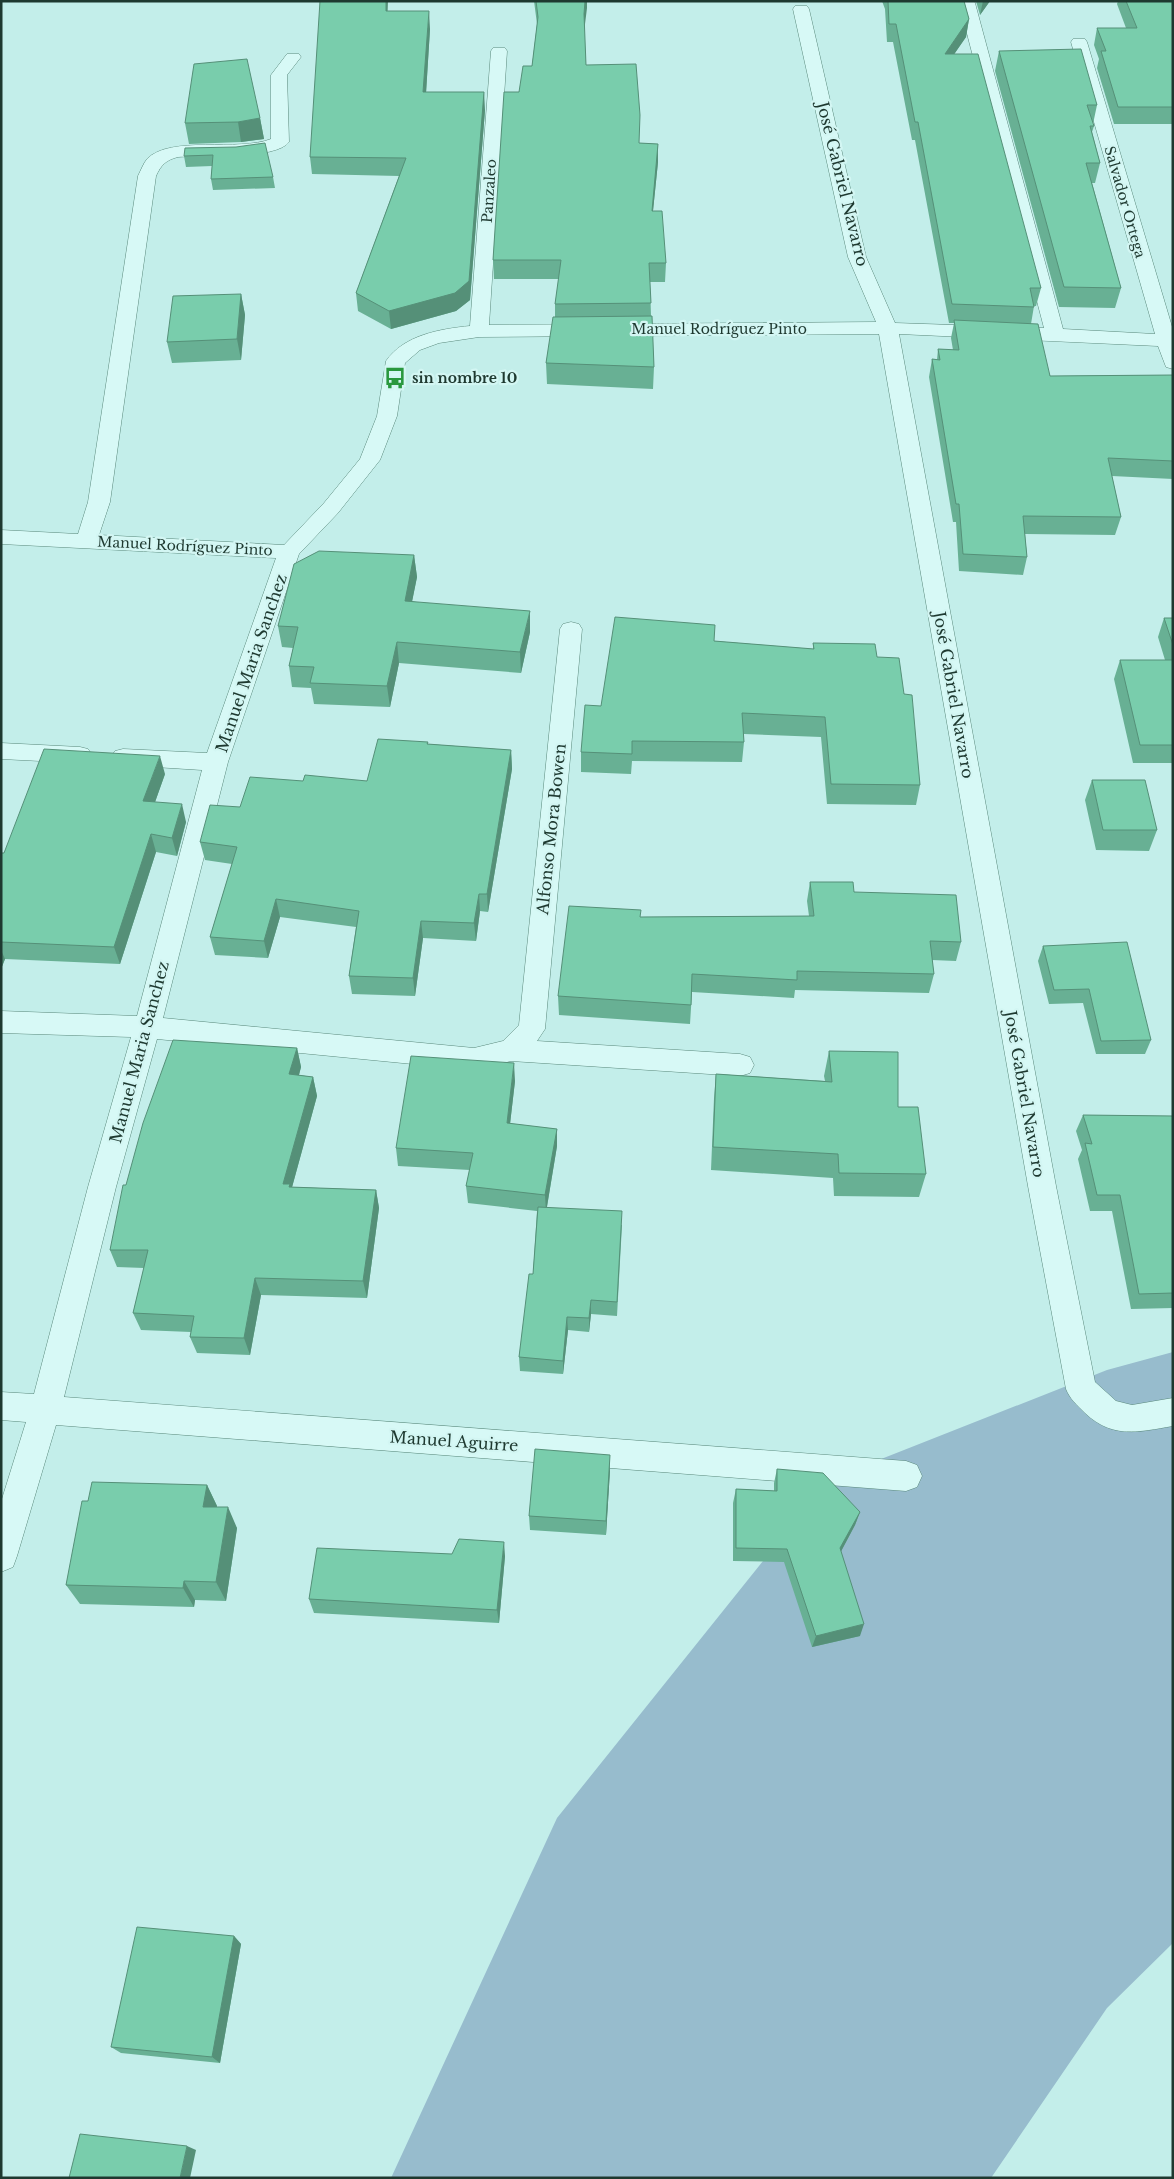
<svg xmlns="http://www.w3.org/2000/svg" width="1174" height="2179" viewBox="0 0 1174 2179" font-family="'Libre Baskerville',serif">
  <rect width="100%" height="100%" fill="#c3eeea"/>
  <path fill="#97bccd" d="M 1173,1352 L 1173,1943 L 1107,2008 L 991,2178 L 391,2178 L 557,1818 L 828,1480 L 1107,1370 Z"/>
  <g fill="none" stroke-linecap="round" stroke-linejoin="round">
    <g stroke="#5a897c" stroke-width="1">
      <path id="minor" d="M 960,1 L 974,1 L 975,3 L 1063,329 L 1155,334 L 1071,42 L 1073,39 L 1085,39 L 1087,42 L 1173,330 L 1173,369 L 1166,367 L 1158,346 L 899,334 L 1056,1186 L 1095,1382 L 1116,1401 L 1132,1405 L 1173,1398 L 1173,1426 C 1138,1432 1113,1439 1085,1413 C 1077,1405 1070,1399 1066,1389 L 1028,1186 L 879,334 L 479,337 L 439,343 L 420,350 L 405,363 L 397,416 L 380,460 L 338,513 L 299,554 L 228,762 L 163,1018 L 474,1048 L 503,1041 L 519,1025 L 560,629 L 563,624 L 571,622 L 579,624 L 582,629 L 545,1029 L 537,1041 L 740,1054 L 750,1057 L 754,1065 L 750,1073 L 740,1076 L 511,1061 L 474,1070 L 157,1039 L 116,1187 L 64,1397 L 906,1461 L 917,1465 L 922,1476 L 917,1487 L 906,1491 L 56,1425 L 17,1556 L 13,1567 L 1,1572 L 1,1502 L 26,1422 L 1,1420 L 1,1392 L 34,1394 L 88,1187 L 131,1037 L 1,1033 L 1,1011 L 137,1016 L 202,770 L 123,765 L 115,763 L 111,757 L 115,751 L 123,749 L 207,753 L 276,558 L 1,544 L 1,530 L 78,534 L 88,502 L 138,176 C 141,170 143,164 147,159 C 170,135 239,152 271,139 L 271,75 L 287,54 L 299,54 L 301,57 L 287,75 L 289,142 C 276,160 201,155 178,157 C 166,160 161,165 156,176 L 110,502 L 99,535 L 284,545 L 324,503 L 360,459 L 377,416 L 386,361 C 404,335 440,329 470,326 L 491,51 L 493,48 L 505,48 L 507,51 L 489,325 L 876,322 L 848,257 L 793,9 L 795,6 L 807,6 L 809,9 L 866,257 L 895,323 L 1044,328 L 959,3 Z
        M 1,743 L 80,747 L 88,749 L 92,755 L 88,761 L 80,763 L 1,759 Z"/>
    </g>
    <use href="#minor" fill="#d7f9f6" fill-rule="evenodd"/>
  </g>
  <path fill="#68b094" d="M 534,1 L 587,1 L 584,26 L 586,65 L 639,143 L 658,144 L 658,162 L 653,211 L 666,263 L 665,282 L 650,282 L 651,316 L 654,367 L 653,389 L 547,384 L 546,363 L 555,317 L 555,304 L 559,279 L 494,279 L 493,260 L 519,92 L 532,66 L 537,24 Z
    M 882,1 L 964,1 L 969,19 L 966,37 L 954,54 L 1041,288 L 1036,306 L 1034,306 L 1031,324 L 1050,376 L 1173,375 L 1173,479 L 1112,476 L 1121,517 L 1115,535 L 1025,534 L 1027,557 L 1023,575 L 959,571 L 956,522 L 953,522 L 929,377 L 932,359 L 937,360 L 938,349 L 953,350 L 951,338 L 954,323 L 949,323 L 915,140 L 912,140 L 893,42 L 887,42 L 885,9 Z
    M 976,1 L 990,1 L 980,15 Z
    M 1118,1 L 1173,1 L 1173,124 L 1114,124 L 1097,68 L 1099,59 L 1094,45 L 1097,28 L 1126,28 L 1117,4 Z
    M 388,11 L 430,29 L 426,92 L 485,110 L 470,300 L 456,311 L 391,329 L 358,311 L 356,293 L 399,176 L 312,174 L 310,157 Z
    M 999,51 L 1097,105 L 1093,124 L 1094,126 L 1092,132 L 1100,163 L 1095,183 L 1092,183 L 1121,288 L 1115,308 L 1059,307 L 995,71 Z
    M 260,118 L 264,139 L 241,142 L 189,144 L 185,123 Z
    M 236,147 L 273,177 L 275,188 L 213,190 L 211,179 L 212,166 L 186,167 L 184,156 Z
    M 241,294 L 245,315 L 241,360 L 172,363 L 167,342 Z
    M 414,555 L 417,577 L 412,601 L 530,632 L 521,673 L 399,663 L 390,707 L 314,704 L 311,688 L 292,687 L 289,666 L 293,648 L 282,647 L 278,626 Z
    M 1164,618 L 1173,618 L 1173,763 L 1133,763 L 1114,679 L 1120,660 L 1165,660 L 1158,637 Z
    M 714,641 L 813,649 L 813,643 L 877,657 L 904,694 L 920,785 L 916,805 L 827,804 L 821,737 L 744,734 L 744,742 L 742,762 L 632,761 L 631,774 L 581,772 L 581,752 L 601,706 Z
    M 428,742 L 428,744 L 511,750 L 512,769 L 488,912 L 480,911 L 476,941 L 423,938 L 415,996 L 352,994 L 349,976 L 356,927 L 280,917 L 268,958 L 215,955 L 210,937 L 232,864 L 205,860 L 200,842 L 240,807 L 303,781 L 367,781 Z
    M 165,774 L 155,802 L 186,822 L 177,856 L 156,852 L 120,964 L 5,959 L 1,969 L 1,853 L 4,853 Z
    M 1092,780 L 1157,830 L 1149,851 L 1096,850 L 1085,800 Z
    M 810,882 L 854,892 L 961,942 L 956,961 L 932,960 L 934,974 L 929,993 L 795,990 L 794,998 L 692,992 L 690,1024 L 559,1015 L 558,996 L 641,917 L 809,916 L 807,901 Z
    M 1043,946 L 1151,1040 L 1145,1054 L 1096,1054 L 1083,1003 L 1049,1004 L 1038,961 Z
    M 297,1048 L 301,1067 L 299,1075 L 313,1077 L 317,1096 L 292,1187 L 376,1190 L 379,1208 L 367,1298 L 261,1295 L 250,1355 L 197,1353 L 190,1337 L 191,1332 L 141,1330 L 133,1313 L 144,1268 L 117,1267 L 110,1250 L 126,1185 Z
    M 829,1051 L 898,1107 L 926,1174 L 919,1197 L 834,1196 L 833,1178 L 711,1170 L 714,1098 L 716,1074 L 825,1081 L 824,1076 Z
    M 515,1081 L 510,1124 L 557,1129 L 557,1146 L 547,1207 L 622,1225 L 617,1316 L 591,1314 L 589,1332 L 568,1330 L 563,1374 L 520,1371 L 519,1357 L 533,1274 L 537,1211 L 468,1203 L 466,1186 L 470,1170 L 398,1166 L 396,1148 Z
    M 1083,1115 L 1173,1116 L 1173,1308 L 1131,1309 L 1112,1211 L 1090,1211 L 1078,1159 L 1082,1150 L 1076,1131 Z
    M 777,1469 L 860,1512 L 855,1525 L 841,1551 L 860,1636 L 812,1647 L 784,1562 L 733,1561 L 733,1503 L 736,1489 L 774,1491 L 774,1483 Z
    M 610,1470 L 606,1535 L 530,1530 L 529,1516 Z
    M 207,1485 L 217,1506 L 217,1507 L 237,1528 L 226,1601 L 195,1600 L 194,1607 L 80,1604 L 66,1585 L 88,1501 Z
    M 452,1554 L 505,1556 L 499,1623 L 314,1613 L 309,1599 Z
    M 234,1936 L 241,1944 L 220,2063 L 121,2053 L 111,2047 Z"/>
  <path fill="#559078" d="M 386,1 L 388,1 L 387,28 L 386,11 Z
    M 585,1 L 587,1 L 587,8 L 584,32 L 584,14 Z
    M 983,1 L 990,1 L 980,15 Z
    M 429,11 L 430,29 L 425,110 L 423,92 Z
    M 969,19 L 966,37 L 942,72 L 945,54 Z
    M 484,92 L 485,110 L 470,300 L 456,311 L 391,329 L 389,311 Z
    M 260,118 L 264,139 L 241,142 L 238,122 Z
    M 658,144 L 658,162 L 651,230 L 652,211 Z
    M 241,294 L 245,315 L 241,360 L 237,339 Z
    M 414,555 L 417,577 L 408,622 L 405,601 Z
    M 530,611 L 530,632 L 521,673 L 520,652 Z
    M 397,642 L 399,663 L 390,707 L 387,686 Z
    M 511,750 L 512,769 L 488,912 L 487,894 Z
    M 160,756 L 165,774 L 149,819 L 143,801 Z
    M 182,804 L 186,822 L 177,856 L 172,838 Z
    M 151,834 L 156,852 L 120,964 L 114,947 Z
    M 479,894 L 480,911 L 476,941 L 474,923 Z
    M 276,899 L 280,917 L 268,958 L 264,941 Z
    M 421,921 L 423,938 L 415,996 L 413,978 Z
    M 1,950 L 5,959 L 1,969 Z
    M 297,1048 L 301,1067 L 294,1093 L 289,1074 Z
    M 514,1063 L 515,1081 L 508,1141 L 507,1123 Z
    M 313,1077 L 317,1096 L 291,1191 L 283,1184 Z
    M 557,1129 L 557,1146 L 546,1212 L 545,1195 Z
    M 376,1190 L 379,1208 L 367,1298 L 363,1281 Z
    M 255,1278 L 261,1295 L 250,1355 L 244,1338 Z
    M 591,1300 L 591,1314 L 589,1332 L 589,1318 Z
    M 567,1317 L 568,1330 L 563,1374 L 563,1361 Z
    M 610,1455 L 610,1470 L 606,1535 L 606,1521 Z
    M 207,1485 L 217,1506 L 213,1527 L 203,1507 Z
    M 228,1507 L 237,1528 L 226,1601 L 216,1582 Z
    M 860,1512 L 855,1525 L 836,1561 L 840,1548 Z
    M 504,1542 L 505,1556 L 499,1623 L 497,1610 Z
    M 184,1581 L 195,1600 L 194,1607 L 183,1588 Z
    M 864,1624 L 860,1636 L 812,1647 L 816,1636 Z
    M 234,1936 L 241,1944 L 220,2063 L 212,2057 Z
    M 187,2146 L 196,2150 L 190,2178 L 180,2178 Z"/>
  <path fill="#79cdac" stroke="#559078" d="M 320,1 L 386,1 L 386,11 L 429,11 L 423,92 L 484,92 L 469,281 L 455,293 L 389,311 L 356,293 L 406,158 L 310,157 Z
    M 536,1 L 585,1 L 584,14 L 586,65 L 636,64 L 640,115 L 639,143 L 658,144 L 652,211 L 662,211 L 666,263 L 649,263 L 651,303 L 555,304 L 561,260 L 493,260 L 504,92 L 519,92 L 523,66 L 532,66 L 538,17 Z
    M 888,1 L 964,1 L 969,19 L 945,54 L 978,54 L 1041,288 L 1030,288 L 1034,307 L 952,304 L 918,122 L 915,122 L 896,24 L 889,24 Z
    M 1126,1 L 1173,1 L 1173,107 L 1118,107 L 1101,51 L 1106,51 L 1097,28 L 1137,28 Z
    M 1081,49 L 1097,105 L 1087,105 L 1094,126 L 1090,126 L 1100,163 L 1086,163 L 1121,288 L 1064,287 L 999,51 Z
    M 247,59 L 260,118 L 238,122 L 185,123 L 194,64 Z
    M 265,143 L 273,177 L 211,179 L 213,155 L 184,156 L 185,148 L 236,147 Z
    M 241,294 L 237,339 L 167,342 L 173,296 Z
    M 652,316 L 654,367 L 546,363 L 553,317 Z
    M 954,320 L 1038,324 L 1050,376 L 1173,375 L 1173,461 L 1108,458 L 1121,517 L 1023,516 L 1027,557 L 963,554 L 959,504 L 956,504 L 932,359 L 940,360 L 938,349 L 959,350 Z
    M 319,551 L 414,555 L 405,601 L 530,611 L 520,652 L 397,642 L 387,686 L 310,683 L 314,667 L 289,666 L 298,627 L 278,626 L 294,564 Z
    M 615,617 L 715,625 L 714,641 L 814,649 L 813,643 L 875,644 L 877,657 L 899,658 L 904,694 L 912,695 L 920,785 L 831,784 L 825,717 L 742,713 L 744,742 L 632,741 L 632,754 L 581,752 L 585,705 L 601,706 Z
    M 1164,618 L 1173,618 L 1173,645 Z
    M 1120,660 L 1173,660 L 1173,745 L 1140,745 Z
    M 378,739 L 428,742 L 427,744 L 511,750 L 487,894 L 479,894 L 474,923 L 421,921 L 413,978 L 349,976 L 359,911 L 276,899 L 264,941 L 210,937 L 237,847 L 200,842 L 210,805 L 240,807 L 250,777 L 303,781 L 305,775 L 367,781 Z
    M 44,749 L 160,756 L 143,801 L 182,804 L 172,838 L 151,834 L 114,947 L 1,942 L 1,853 L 4,853 Z
    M 1092,780 L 1145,780 L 1157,830 L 1103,830 Z
    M 810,882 L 853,882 L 854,892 L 956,895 L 961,942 L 930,941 L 934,974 L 797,971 L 797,980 L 692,974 L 691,1005 L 558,996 L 569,906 L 641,910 L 640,917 L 814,916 Z
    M 1127,942 L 1151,1040 L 1101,1041 L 1089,989 L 1054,990 L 1043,946 Z
    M 173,1040 L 297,1048 L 289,1074 L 313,1077 L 283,1184 L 290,1184 L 289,1187 L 376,1190 L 363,1281 L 255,1278 L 244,1338 L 190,1337 L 194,1316 L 133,1313 L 148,1250 L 110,1250 L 123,1185 L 126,1185 L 143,1123 Z
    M 829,1051 L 898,1052 L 898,1107 L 918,1107 L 926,1174 L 839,1173 L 838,1154 L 713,1147 L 716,1074 L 832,1082 Z
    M 411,1056 L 514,1063 L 507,1123 L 557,1129 L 545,1195 L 466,1186 L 473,1153 L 396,1148 Z
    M 1083,1115 L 1173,1116 L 1173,1293 L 1139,1294 L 1120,1195 L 1097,1195 L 1085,1143 L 1092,1144 Z
    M 538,1207 L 622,1211 L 617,1302 L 591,1300 L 589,1318 L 567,1317 L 563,1361 L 519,1357 L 529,1274 L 533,1274 Z
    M 535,1449 L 610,1455 L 606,1521 L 529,1516 Z
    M 777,1469 L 823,1473 L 860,1512 L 840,1548 L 864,1624 L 816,1636 L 787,1549 L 736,1548 L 736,1489 L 777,1491 Z
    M 92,1482 L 207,1485 L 203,1507 L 228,1507 L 216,1582 L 184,1581 L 183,1588 L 66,1585 L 82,1501 L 88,1501 Z
    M 459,1539 L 504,1542 L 497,1610 L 309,1599 L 317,1548 L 452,1554 Z
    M 137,1927 L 234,1936 L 212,2057 L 111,2047 Z
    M 80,2134 L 187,2146 L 180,2178 L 69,2178 Z"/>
  <defs>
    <g id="bus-bare" transform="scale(1.725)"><path d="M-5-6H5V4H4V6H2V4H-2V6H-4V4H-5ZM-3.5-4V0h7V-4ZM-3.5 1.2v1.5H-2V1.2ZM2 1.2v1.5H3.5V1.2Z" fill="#29983e" stroke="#d3f6f3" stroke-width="2.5" paint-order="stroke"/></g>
  </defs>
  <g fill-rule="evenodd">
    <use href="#bus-bare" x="395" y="378"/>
  </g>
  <g text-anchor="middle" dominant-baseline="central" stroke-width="4.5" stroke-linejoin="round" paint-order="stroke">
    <g font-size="14" fill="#1e3930" stroke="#d3f6f3">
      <text transform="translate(489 191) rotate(-86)">Panzaleo</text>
      <text transform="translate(1125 202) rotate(74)">Salvador Ortega</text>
      <text x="719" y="329">Manuel Rodríguez Pinto</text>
      <text transform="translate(185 546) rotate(3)">Manuel Rodríguez Pinto</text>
    </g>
    <g font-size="14" font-weight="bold" fill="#1e3930" stroke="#d3f6f3" text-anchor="start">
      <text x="412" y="378">sin nombre 10</text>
    </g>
    <g font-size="16" fill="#1e3930" stroke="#d3f6f3">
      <text transform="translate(843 184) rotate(76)">José Gabriel Navarro</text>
      <text transform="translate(251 663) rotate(-71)">Manuel Maria Sanchez</text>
      <text transform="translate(954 695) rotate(80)">José Gabriel Navarro</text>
      <text transform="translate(551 829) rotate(-84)">Alfonso Mora Bowen</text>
      <text transform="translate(139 1052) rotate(-75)">Manuel Maria Sanchez</text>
      <text transform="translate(1025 1094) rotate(80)">José Gabriel Navarro</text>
      <text transform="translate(454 1441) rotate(4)">Manuel Aguirre</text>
    </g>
  </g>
  <rect width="1174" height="2179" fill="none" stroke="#1e3930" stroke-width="5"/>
</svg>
